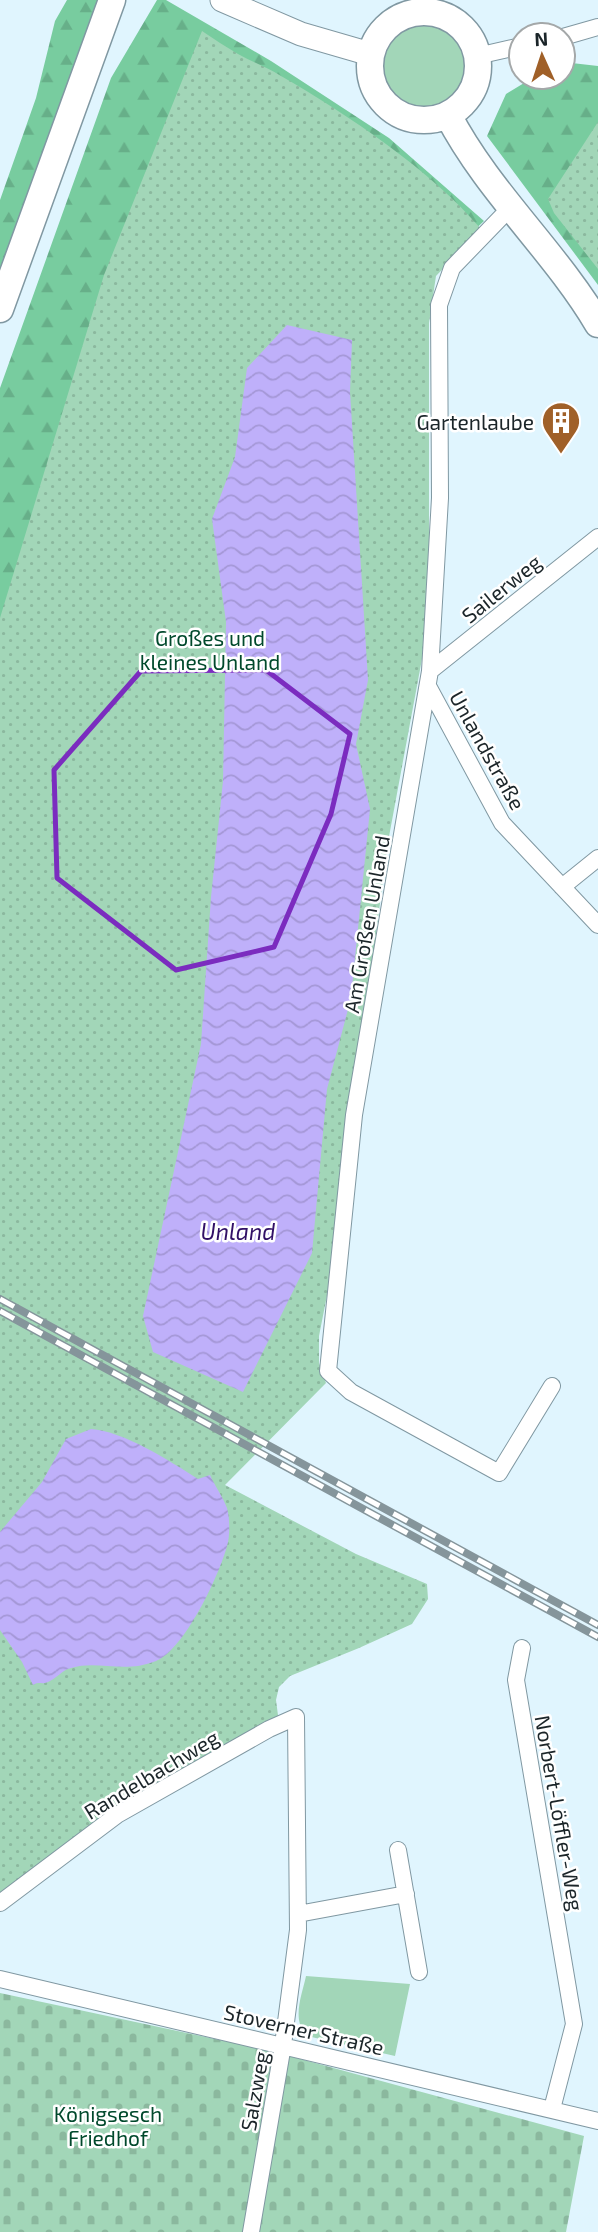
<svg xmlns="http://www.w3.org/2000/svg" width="598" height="2232" viewBox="0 0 598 2232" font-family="'Exo 2',sans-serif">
  <defs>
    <pattern id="forest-firs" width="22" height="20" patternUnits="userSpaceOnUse" patternTransform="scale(1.75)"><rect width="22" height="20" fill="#78cc9f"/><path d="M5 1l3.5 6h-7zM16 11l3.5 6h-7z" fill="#67af89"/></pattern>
    <pattern id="cemetery-stones" width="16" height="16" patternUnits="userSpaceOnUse" patternTransform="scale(1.75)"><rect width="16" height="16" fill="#a2d6b8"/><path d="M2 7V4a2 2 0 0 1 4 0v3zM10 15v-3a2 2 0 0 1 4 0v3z" fill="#8bb89e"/></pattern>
    <pattern id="park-dots" width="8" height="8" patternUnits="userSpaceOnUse" patternTransform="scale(1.75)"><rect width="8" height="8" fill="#a2d6b8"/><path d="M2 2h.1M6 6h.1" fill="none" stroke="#8bb89e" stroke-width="1.8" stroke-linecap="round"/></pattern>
    <pattern id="water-waves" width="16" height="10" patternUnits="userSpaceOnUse" patternTransform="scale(1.75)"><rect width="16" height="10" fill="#bfb0fa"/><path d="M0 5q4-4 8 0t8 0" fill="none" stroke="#a497d6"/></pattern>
  </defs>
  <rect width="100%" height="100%" fill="#e0f5fe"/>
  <path fill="#a2d6b8" d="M381 67a43 43 0 1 1 86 0a43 43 0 1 1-86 0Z
    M 306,1976 L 410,1984 L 395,2056 L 307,2036 C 291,2020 302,1995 306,1976 Z"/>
  <path fill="url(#forest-firs)" d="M 67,0 L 98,0 L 0,283 L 0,200 L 36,98 L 55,21 Z
    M 157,0 L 166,0 L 271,61 L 389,138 L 484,221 L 438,264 L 0,894 L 0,388 L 111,78 Z
    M 563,62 L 598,66 L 598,285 L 487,136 L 506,94 L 534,77 L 563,77 Z"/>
  <path fill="url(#cemetery-stones)" d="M 0,1993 L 271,2051 L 584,2136 L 566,2232 L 0,2232 Z"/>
  <path fill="url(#park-dots)" d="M 202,31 C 214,39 226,47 238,54 C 252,62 267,67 281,76 C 347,114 432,171 481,229 L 436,276 L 429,323 L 429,595 L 424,648 L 388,842 L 332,1270 L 319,1336 L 319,1363 L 326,1383 L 225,1485 L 356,1554 L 427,1584 L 428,1599 L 412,1624 L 359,1648 L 290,1676 L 279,1687 L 276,1700 L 279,1723 L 259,1733 L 0,1900 L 0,618 L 104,275 Z
    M 598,122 L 598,269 L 554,213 L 548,199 Z"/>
  <path fill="url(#water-waves)" d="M 287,325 L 352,340 L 350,392 L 368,680 L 356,744 L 370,809 L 351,998 L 327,1089 L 312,1253 L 243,1392 L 153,1352 L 143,1316 L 201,1044 L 211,897 L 223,781 L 226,622 L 212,519 L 235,457 L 247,368 Z
    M 91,1429 C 123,1431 170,1461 198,1479 L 210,1475 C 215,1486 223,1497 227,1508 C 230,1518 230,1537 227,1546 C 219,1576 184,1650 156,1661 C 124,1674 98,1660 71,1668 C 62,1670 56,1679 48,1682 C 41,1685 40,1681 33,1685 L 22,1662 L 0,1630 L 0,1532 L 42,1482 L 66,1439 Z"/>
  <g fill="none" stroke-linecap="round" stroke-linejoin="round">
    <g stroke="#8098a2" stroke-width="18">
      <path id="minor" d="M 563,37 L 598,27
        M 477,56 L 521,46
        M 510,208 L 452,268 L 439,305 L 440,498 L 430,671 L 354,1115 L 328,1371 L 351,1392 L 499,1473 L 552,1386
        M 430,671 L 598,537
        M 428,686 L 502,823 L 598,925
        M 562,887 L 598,858
        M 522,1648 L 516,1680 L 574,2024 L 552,2109
        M 398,1850 L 419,1972
        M 0,1903 L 117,1815 L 269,1729 L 296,1717 L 298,1930 L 283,2045 L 251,2232
        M 298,1914 L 406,1894
        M 0,1979 L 598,2121"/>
    </g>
    <g stroke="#8098a2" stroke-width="25">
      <path id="secondary" d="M 222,0 L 301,34 L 370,54"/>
    </g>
    <g stroke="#8098a2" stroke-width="29">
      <path id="primary" d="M370 66a54 54 0 1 1 108 0a54 54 0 1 1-108 0Z
        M 448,115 C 488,192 554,250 598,324"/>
    </g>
    <g stroke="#8098a2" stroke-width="29">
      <path id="trunk" d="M 0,309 L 112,0"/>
    </g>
    <use href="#minor" stroke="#fff" stroke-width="16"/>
    <use href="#secondary" stroke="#fff" stroke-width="23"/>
    <use href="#primary" stroke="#fff" stroke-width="26"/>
    <use href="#trunk" stroke="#fff" stroke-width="26"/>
    <g stroke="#85959b" stroke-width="8">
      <path id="rail" d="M 0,1299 L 598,1625
        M 0,1311 L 598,1637"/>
    </g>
    <use href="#rail" stroke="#fff" stroke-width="5" stroke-dasharray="16" stroke-linecap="butt"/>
  </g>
  <path fill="none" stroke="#7b2cbf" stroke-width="5" stroke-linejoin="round" d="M 266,670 L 350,734 L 331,814 L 274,947 L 176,970 L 57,878 L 54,770 L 141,671 Z"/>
  <defs>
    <g id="building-pin" transform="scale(2.0125)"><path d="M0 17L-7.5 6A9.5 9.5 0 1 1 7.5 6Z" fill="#a06028" stroke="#fff"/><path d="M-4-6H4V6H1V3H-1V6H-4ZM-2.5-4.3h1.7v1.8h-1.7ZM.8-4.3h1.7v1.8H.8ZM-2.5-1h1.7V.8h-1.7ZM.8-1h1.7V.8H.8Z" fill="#fff"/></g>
  </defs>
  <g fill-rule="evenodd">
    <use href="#building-pin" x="561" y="421"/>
  </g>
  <g text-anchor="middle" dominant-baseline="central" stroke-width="5" stroke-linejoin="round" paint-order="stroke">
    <g font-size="21" fill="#1b2529" stroke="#fff" text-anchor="end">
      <text x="534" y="421">Gartenlaube</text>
    </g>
    <g font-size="21" fill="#1b2529" stroke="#fff">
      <text transform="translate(501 588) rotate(-39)">Sailerweg</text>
      <text transform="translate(488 750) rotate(61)">Unlandstraße</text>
      <text transform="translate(366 924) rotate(-80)">Am Großen Unland</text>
      <text transform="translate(151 1774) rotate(-31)">Randelbachweg</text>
      <text transform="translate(560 1813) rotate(80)">Norbert-Löffler-Weg</text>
      <text transform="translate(304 2029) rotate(13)">Stoverner Straße</text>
      <text transform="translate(254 2091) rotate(-80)">Salzweg</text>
    </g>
    <g font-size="21" fill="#01492c" stroke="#fff">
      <text x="210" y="637">Großes und<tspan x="210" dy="24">kleines Unland</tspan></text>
      <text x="108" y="2113">Königsesch<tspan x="108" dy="24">Friedhof</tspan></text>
    </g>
    <g font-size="23" font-style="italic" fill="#311066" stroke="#fff">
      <text x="238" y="1231">Unland</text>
    </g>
  </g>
  <g transform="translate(542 56) rotate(357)"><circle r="33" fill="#ffffff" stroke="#a4a8a9" stroke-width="2"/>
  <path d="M0-5L12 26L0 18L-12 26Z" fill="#a06028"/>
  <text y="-10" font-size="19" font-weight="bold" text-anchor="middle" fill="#1b2529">N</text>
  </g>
</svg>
